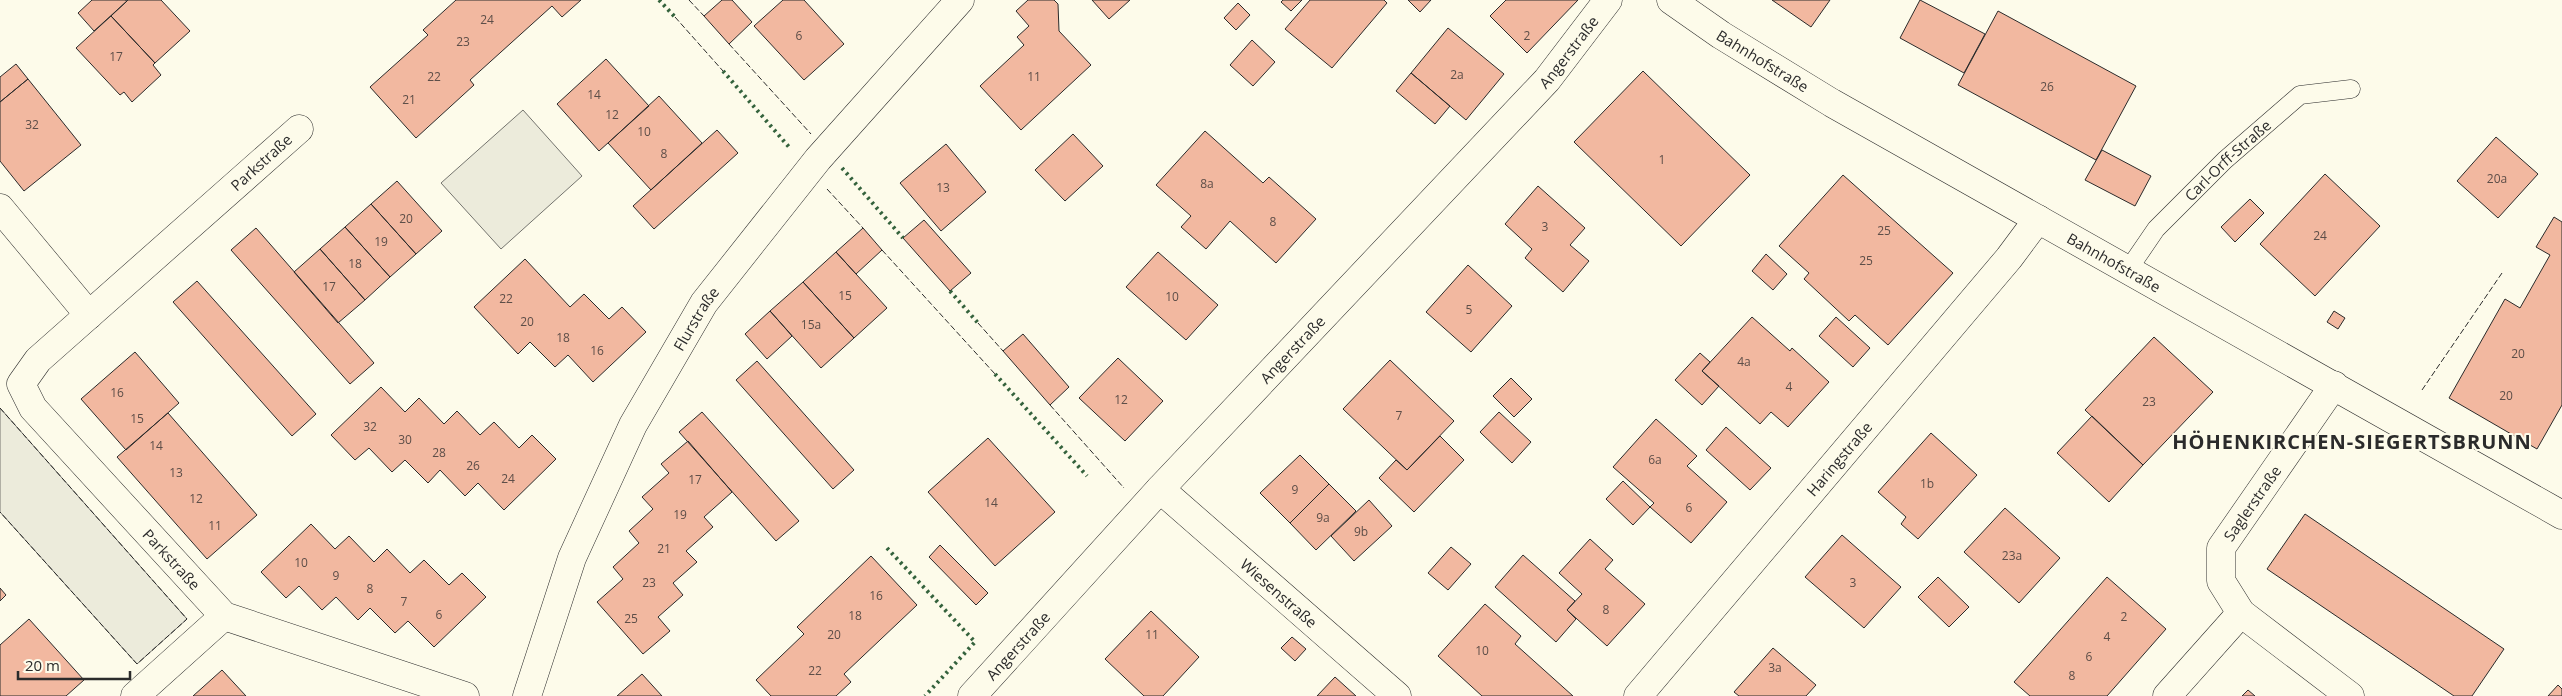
<svg xmlns="http://www.w3.org/2000/svg" width="2562" height="696" viewBox="0 0 2562 696" font-family="'Open Sans',sans-serif">
  <rect width="100%" height="100%" fill="#fdfbea"/>
  <path fill="#ecebdb" stroke="#74746e" d="M 523,110 L 582,176 L 501,249 L 441,183 Z
    M 0,408 L 187,619 L 137,664 L 0,512 Z"/>
  <path fill="#f2b8a0" stroke="#2b2b2b" d="M 92,0 L 125,0 L 127,1 L 94,31 L 78,13 Z
    M 128,0 L 161,0 L 190,31 L 155,63 L 111,16 Z
    M 456,0 L 581,0 L 562,17 L 552,6 L 470,80 L 474,85 L 416,138 L 370,87 L 428,35 L 423,30 Z
    M 722,0 L 732,0 L 752,22 L 729,44 L 704,16 Z
    M 783,0 L 804,0 L 844,44 L 804,80 L 754,26 Z
    M 1028,0 L 1054,0 L 1058,4 L 1059,31 L 1091,65 L 1021,130 L 980,86 L 1024,45 L 1017,37 L 1029,26 L 1016,11 Z
    M 1092,0 L 1130,0 L 1109,19 Z
    M 1283,0 L 1302,0 L 1291,11 L 1281,2 Z
    M 1310,0 L 1384,0 L 1387,3 L 1332,68 L 1285,29 Z
    M 1408,0 L 1431,0 L 1420,12 Z
    M 1506,0 L 1578,0 L 1527,53 L 1490,16 Z
    M 1772,0 L 1830,0 L 1811,27 Z
    M 1920,0 L 1985,34 L 1964,73 L 1900,38 Z
    M 1238,3 L 1250,15 L 1236,30 L 1224,18 Z
    M 1998,11 L 2136,86 L 2096,160 L 1958,85 Z
    M 111,16 L 155,63 L 153,65 L 161,75 L 132,102 L 124,92 L 120,95 L 76,48 Z
    M 1448,28 L 1504,74 L 1466,120 L 1411,73 Z
    M 1252,40 L 1275,62 L 1253,86 L 1230,65 Z
    M 606,59 L 649,106 L 599,151 L 557,104 Z
    M 16,64 L 28,79 L 0,102 L 0,77 Z
    M 1643,71 L 1750,175 L 1681,246 L 1574,142 Z
    M 1411,73 L 1450,106 L 1435,124 L 1396,91 Z
    M 28,79 L 81,145 L 24,191 L 0,161 L 0,102 Z
    M 659,96 L 702,143 L 651,190 L 608,143 Z
    M 717,130 L 738,153 L 654,229 L 633,206 Z
    M 1205,131 L 1263,183 L 1269,177 L 1316,219 L 1276,263 L 1230,221 L 1206,249 L 1181,227 L 1191,216 L 1156,185 Z
    M 1073,134 L 1103,166 L 1065,201 L 1035,170 Z
    M 2496,137 L 2538,174 L 2498,218 L 2457,181 Z
    M 946,144 L 986,192 L 941,231 L 900,183 Z
    M 2102,150 L 2151,176 L 2135,206 L 2085,180 Z
    M 2325,174 L 2380,226 L 2315,296 L 2260,244 Z
    M 1843,175 L 1953,273 L 1888,345 L 1855,315 L 1849,321 L 1804,279 L 1809,273 L 1779,246 Z
    M 397,181 L 442,231 L 416,254 L 371,204 Z
    M 1538,186 L 1585,228 L 1570,245 L 1589,261 L 1563,292 L 1525,258 L 1532,249 L 1505,224 Z
    M 2250,199 L 2264,213 L 2235,242 L 2221,227 Z
    M 371,204 L 416,254 L 390,277 L 345,227 Z
    M 2554,217 L 2562,222 L 2562,405 L 2537,449 L 2449,398 L 2505,299 L 2520,308 L 2550,255 L 2536,247 Z
    M 924,220 L 971,273 L 950,291 L 903,238 Z
    M 345,227 L 390,277 L 365,300 L 320,249 Z
    M 256,228 L 374,363 L 350,384 L 231,250 Z
    M 863,228 L 882,250 L 856,274 L 836,252 Z
    M 320,249 L 365,300 L 338,323 L 294,272 Z
    M 836,252 L 887,308 L 854,338 L 803,282 Z
    M 1158,252 L 1218,305 L 1186,340 L 1126,287 Z
    M 1766,254 L 1787,274 L 1773,290 L 1752,271 Z
    M 525,259 L 570,307 L 584,294 L 609,319 L 622,307 L 646,332 L 593,382 L 568,355 L 555,367 L 530,342 L 518,354 L 474,307 Z
    M 1468,265 L 1512,306 L 1471,352 L 1426,312 Z
    M 197,281 L 316,414 L 292,436 L 173,302 Z
    M 803,282 L 854,338 L 821,368 L 770,311 Z
    M 770,311 L 792,336 L 767,359 L 745,334 Z
    M 2334,311 L 2345,318 L 2338,329 L 2327,322 Z
    M 1752,317 L 1790,351 L 1792,348 L 1829,382 L 1788,427 L 1771,412 L 1760,424 L 1702,371 Z
    M 1836,317 L 1870,348 L 1853,367 L 1819,336 Z
    M 1023,334 L 1069,387 L 1050,405 L 1003,351 Z
    M 2154,337 L 2213,392 L 2143,465 L 2085,410 Z
    M 135,352 L 179,403 L 126,450 L 81,399 Z
    M 1700,353 L 1710,362 L 1702,371 L 1719,386 L 1702,405 L 1675,380 Z
    M 1118,358 L 1163,401 L 1125,441 L 1079,398 Z
    M 1390,360 L 1454,421 L 1407,470 L 1343,409 Z
    M 757,361 L 854,470 L 833,489 L 736,380 Z
    M 1511,378 L 1532,399 L 1514,417 L 1493,396 Z
    M 381,387 L 405,412 L 419,398 L 444,424 L 457,411 L 480,435 L 494,422 L 519,448 L 532,435 L 556,459 L 504,510 L 478,483 L 465,496 L 440,470 L 428,483 L 405,460 L 392,472 L 369,448 L 355,460 L 331,435 Z
    M 702,412 L 799,521 L 776,541 L 679,432 Z
    M 1499,412 L 1531,442 L 1512,463 L 1480,432 Z
    M 168,413 L 257,515 L 207,559 L 117,457 Z
    M 2092,416 L 2143,465 L 2109,502 L 2057,453 Z
    M 1656,419 L 1697,456 L 1687,466 L 1727,502 L 1691,543 L 1650,507 L 1654,503 L 1613,467 Z
    M 1726,427 L 1771,468 L 1750,490 L 1706,450 Z
    M 1931,433 L 1977,475 L 1918,539 L 1901,524 L 1906,517 L 1878,492 Z
    M 1440,436 L 1464,460 L 1414,512 L 1379,478 L 1396,460 L 1407,470 Z
    M 988,438 L 1055,512 L 995,566 L 928,492 Z
    M 688,441 L 732,492 L 704,517 L 713,527 L 686,551 L 697,562 L 673,583 L 683,595 L 658,617 L 670,631 L 643,654 L 597,602 L 623,579 L 613,567 L 639,543 L 629,531 L 653,509 L 642,497 L 669,473 L 661,464 Z
    M 1300,455 L 1329,484 L 1290,523 L 1260,493 Z
    M 1623,481 L 1650,507 L 1633,525 L 1606,499 Z
    M 1329,484 L 1356,511 L 1316,550 L 1290,523 Z
    M 1369,500 L 1392,526 L 1354,561 L 1331,536 Z
    M 2005,508 L 2060,558 L 2019,603 L 1964,552 Z
    M 2305,514 L 2504,649 L 2472,696 L 2454,696 L 2267,569 Z
    M 311,524 L 335,549 L 349,536 L 374,562 L 387,549 L 410,573 L 424,560 L 449,585 L 462,573 L 486,597 L 434,647 L 408,621 L 395,633 L 370,608 L 358,620 L 336,597 L 322,610 L 299,586 L 286,598 L 261,572 Z
    M 1842,535 L 1901,587 L 1864,628 L 1805,577 Z
    M 1590,539 L 1613,560 L 1605,569 L 1645,604 L 1607,646 L 1567,610 L 1582,594 L 1559,573 Z
    M 940,545 L 988,593 L 976,605 L 929,557 Z
    M 1451,547 L 1471,564 L 1448,590 L 1428,573 Z
    M 1523,555 L 1575,601 L 1567,610 L 1576,619 L 1556,642 L 1495,587 Z
    M 871,556 L 917,605 L 844,674 L 851,682 L 836,696 L 771,696 L 756,680 L 804,634 L 797,627 Z
    M 1938,577 L 1969,607 L 1949,627 L 1918,597 Z
    M 2107,577 L 2166,629 L 2107,696 L 2030,696 L 2014,682 Z
    M 0,588 L 6,595 L 0,601 Z
    M 1485,604 L 1521,636 L 1515,644 L 1573,696 L 1482,696 L 1438,656 Z
    M 1151,611 L 1199,657 L 1163,696 L 1144,696 L 1105,659 Z
    M 29,619 L 84,680 L 66,696 L 0,696 L 0,645 Z
    M 1292,637 L 1306,649 L 1295,661 L 1281,648 Z
    M 1773,648 L 1816,685 L 1806,696 L 1739,696 L 1734,692 Z
    M 222,670 L 246,696 L 193,696 Z
    M 642,674 L 662,696 L 617,696 Z
    M 1335,677 L 1356,696 L 1317,696 Z
    M 2558,685 L 2562,689 L 2562,696 L 2548,696 Z
    M 2248,690 L 2255,696 L 2242,696 Z"/>
  <g fill="none" stroke-linecap="round" stroke-linejoin="round">
    <g stroke="#2b2b2b" stroke-width="19">
      <g id="service">
        <path id="s1" d="M 2128,270 L 2156,229 L 2225,160 L 2300,95 L 2351,89"/>
      </g>
    </g>
    <g stroke="#2b2b2b" stroke-width="29">
      <g id="minor">
        <path id="s2" d="M 299,129 L 38,360 L 21,384 L 33,408 L 224,616 L 465,696"/>
        <path d="M 0,208 L 89,315"/>
        <path d="M 2334,385 L 2221,548 L 2221,581 L 2241,613 L 2350,696"/>
        <path id="s3" d="M 1160,489 L 1397,696"/>
        <path d="M 135,696 L 224,616"/>
        <path id="s4" d="M 527,696 L 572,558 L 633,425 L 704,303 L 818,159 L 960,0"/>
        <path id="s5" d="M 972,696 L 1160,489 L 1547,80 L 1608,0"/>
        <path id="s6" d="M 1638,696 L 2009,258 L 2038,219"/>
        <path d="M 2167,696 L 2241,613"/>
      </g>
    </g>
    <g stroke="#2b2b2b" stroke-width="29">
      <g id="tertiary">
        <path id="s7" d="M 1671,0 L 1721,35 L 1832,103 L 2562,515"/>
      </g>
    </g>
    <use href="#service" stroke="#fdfbea" stroke-width="18"/>
    <use href="#minor" stroke="#fdfbea" stroke-width="28"/>
    <use href="#tertiary" stroke="#fdfbea" stroke-width="28"/>
    <path stroke="#34623c" stroke-width="4" stroke-dasharray="2.5 4" stroke-linecap="butt" d="M 659,0 L 675,17
      M 723,71 L 789,147
      M 842,168 L 903,238
      M 950,291 L 978,323
      M 995,374 L 1087,476
      M 887,548 L 975,642 L 925,696"/>
    <path stroke="#2b2b2b" stroke-width="1" stroke-dasharray="6 2.5" stroke-linecap="butt" d="M 689,0 L 704,16
      M 675,17 L 723,71
      M 729,44 L 811,134
      M 827,189 L 863,228
      M 882,250 L 995,374
      M 978,323 L 1003,351
      M 2422,390 L 2502,273
      M 1050,405 L 1124,488
      M 0,408 L 187,619 L 137,664 L 0,512"/>
  </g>
  <g text-anchor="middle" dominant-baseline="central" stroke-width="4" stroke-linejoin="round" paint-order="stroke">
    <g font-size="12" fill="#5d4e48">
      <text x="487" y="19">24</text>
      <text x="799" y="35">6</text>
      <text x="1527" y="35">2</text>
      <text x="463" y="41">23</text>
      <text x="116" y="56">17</text>
      <text x="1457" y="74">2a</text>
      <text x="434" y="76">22</text>
      <text x="1034" y="76">11</text>
      <text x="2047" y="86">26</text>
      <text x="594" y="94">14</text>
      <text x="409" y="99">21</text>
      <text x="612" y="114">12</text>
      <text x="32" y="124">32</text>
      <text x="644" y="131">10</text>
      <text x="664" y="153">8</text>
      <text x="1662" y="159">1</text>
      <text x="2497" y="178">20a</text>
      <text x="1207" y="183">8a</text>
      <text x="943" y="187">13</text>
      <text x="406" y="218">20</text>
      <text x="1273" y="221">8</text>
      <text x="1545" y="226">3</text>
      <text x="1884" y="230">25</text>
      <text x="2320" y="235">24</text>
      <text x="381" y="241">19</text>
      <text x="1866" y="260">25</text>
      <text x="355" y="263">18</text>
      <text x="329" y="286">17</text>
      <text x="845" y="295">15</text>
      <text x="1172" y="296">10</text>
      <text x="506" y="298">22</text>
      <text x="1469" y="309">5</text>
      <text x="527" y="321">20</text>
      <text x="811" y="324">15a</text>
      <text x="563" y="337">18</text>
      <text x="597" y="350">16</text>
      <text x="2518" y="353">20</text>
      <text x="1744" y="361">4a</text>
      <text x="1789" y="386">4</text>
      <text x="117" y="392">16</text>
      <text x="2506" y="395">20</text>
      <text x="1121" y="399">12</text>
      <text x="2149" y="401">23</text>
      <text x="1399" y="415">7</text>
      <text x="137" y="418">15</text>
      <text x="370" y="426">32</text>
      <text x="405" y="439">30</text>
      <text x="156" y="445">14</text>
      <text x="439" y="452">28</text>
      <text x="1655" y="459">6a</text>
      <text x="473" y="465">26</text>
      <text x="176" y="472">13</text>
      <text x="508" y="478">24</text>
      <text x="695" y="479">17</text>
      <text x="1927" y="483">1b</text>
      <text x="1295" y="489">9</text>
      <text x="196" y="498">12</text>
      <text x="991" y="502">14</text>
      <text x="1689" y="507">6</text>
      <text x="680" y="514">19</text>
      <text x="1323" y="517">9a</text>
      <text x="215" y="525">11</text>
      <text x="1361" y="531">9b</text>
      <text x="664" y="548">21</text>
      <text x="2012" y="555">23a</text>
      <text x="301" y="562">10</text>
      <text x="336" y="575">9</text>
      <text x="649" y="582">23</text>
      <text x="1853" y="582">3</text>
      <text x="370" y="588">8</text>
      <text x="876" y="595">16</text>
      <text x="404" y="601">7</text>
      <text x="1606" y="609">8</text>
      <text x="439" y="614">6</text>
      <text x="855" y="615">18</text>
      <text x="2124" y="616">2</text>
      <text x="631" y="618">25</text>
      <text x="834" y="634">20</text>
      <text x="1152" y="634">11</text>
      <text x="2107" y="636">4</text>
      <text x="1482" y="650">10</text>
      <text x="2089" y="656">6</text>
      <text x="1775" y="667">3a</text>
      <text x="815" y="670">22</text>
      <text x="2072" y="675">8</text>
    </g>
    <g font-size="15" fill="#2b2b2b" stroke="#fdfbea">
      <text stroke="none"><textPath href="#s5" startOffset="878">Angerstraße</textPath></text>
      <text stroke="none"><textPath href="#s7" startOffset="110">Bahnhofstraße</textPath></text>
      <text stroke="none"><textPath href="#s1" startOffset="149">Carl-Orff-Straße</textPath></text>
      <text transform="translate(261 162) rotate(-42)">Parkstraße</text>
      <text stroke="none"><textPath href="#s7" startOffset="515">Bahnhofstraße</textPath></text>
      <text stroke="none"><textPath href="#s4" startOffset="415">Flurstraße</textPath></text>
      <text stroke="none"><textPath href="#s5" startOffset="472">Angerstraße</textPath></text>
      <text stroke="none"><textPath href="#s6" startOffset="311">Haringstraße</textPath></text>
      <text transform="translate(2252 503) rotate(-55)">Saglerstraße</text>
      <text stroke="none"><textPath href="#s2" startOffset="610">Parkstraße</textPath></text>
      <text stroke="none"><textPath href="#s3" startOffset="158">Wiesenstraße</textPath></text>
      <text stroke="none"><textPath href="#s5" startOffset="68">Angerstraße</textPath></text>
    </g>
    <g font-size="20" font-weight="bold" letter-spacing="1" fill="#2b2b2b" stroke="#fdfbea">
      <text x="2352" y="441">HÖHENKIRCHEN-SIEGERTSBRUNN</text>
    </g>
  </g>
  <path d="M18 671v8h112v-8" fill="none" stroke="#2b2b2b" stroke-width="2.5"/>
  <text x="25" y="671" font-size="15" fill="#2b2b2b" stroke="#fdfbea" stroke-width="4" paint-order="stroke">20 m</text>
</svg>
